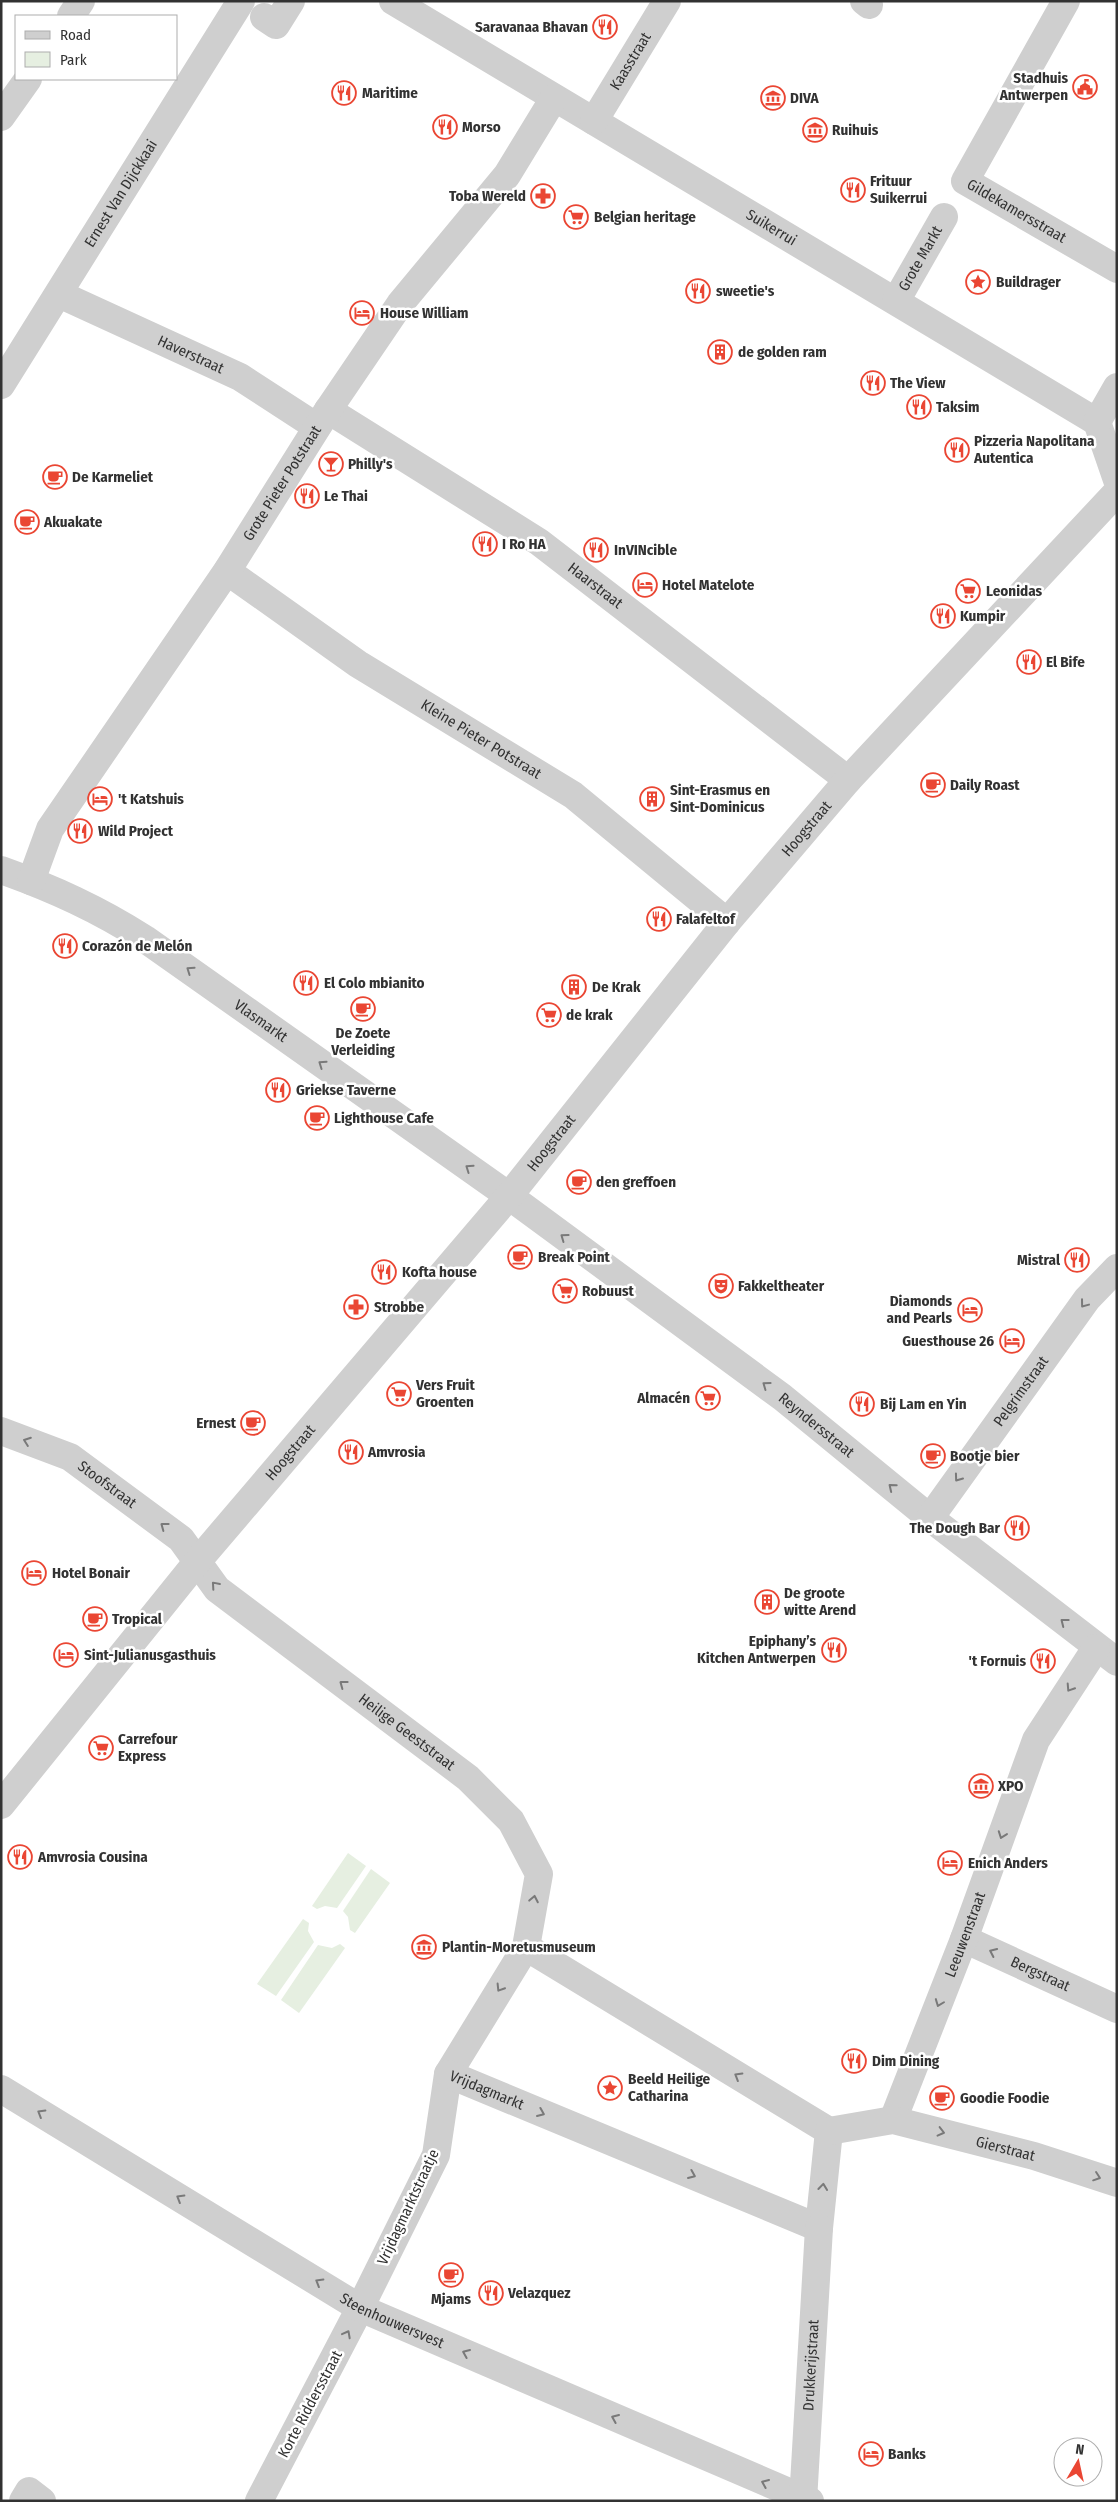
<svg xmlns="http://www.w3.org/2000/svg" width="1118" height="2502" viewBox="0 0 1118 2502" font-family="'Fira Sans Condensed',sans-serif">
  <rect width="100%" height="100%" fill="#fff"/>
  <path fill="#e6efe1" d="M 348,1853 L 366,1866 L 337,1908 L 325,1906 L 317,1909 L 312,1906 Z
    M 371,1869 L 390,1883 L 355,1933 L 350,1930 L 348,1917 L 343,1911 Z
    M 303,1919 L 309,1923 L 308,1931 L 314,1942 L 276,1996 L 257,1984 Z
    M 340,1944 L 345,1948 L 299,2013 L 281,2000 L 318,1945 L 332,1948 Z"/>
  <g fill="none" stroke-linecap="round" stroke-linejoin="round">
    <g stroke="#cfcfcf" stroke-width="28">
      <path id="s1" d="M 393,1 L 1097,422 L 1117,480"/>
      <path d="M 864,1 L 869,5"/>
      <path id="s2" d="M 1066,1 L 965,181 L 1117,269"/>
      <path d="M 71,16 L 81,1"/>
      <path d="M 264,17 L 276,25 L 291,1"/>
      <path d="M 1,117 L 28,79"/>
      <path id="s3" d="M 594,121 L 667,1"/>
      <path id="s4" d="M 59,294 L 240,377 L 317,427"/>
      <path id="s5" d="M 896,301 L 944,217"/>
      <path id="s6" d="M 1,385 L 241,1"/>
      <path id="s7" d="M 328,410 L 539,542 L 848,780"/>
      <path d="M 1097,422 L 1117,387"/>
      <path id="s8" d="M 227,571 L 358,664 L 573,795 L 727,922"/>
      <path id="s9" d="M 1,870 C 54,889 98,909 145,939 L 509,1196 L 782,1397 L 930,1518 L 1117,1662"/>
      <path id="s10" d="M 31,881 L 50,829 L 227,571 L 328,410 L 400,304 L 507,175 L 554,98"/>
      <path id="s11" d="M 1,1431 L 70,1457 L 181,1539 L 217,1589 L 468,1778 L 511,1821 L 539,1874 L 526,1947 L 448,2074 L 436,2155 L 360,2308 L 259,2501"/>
      <path id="s12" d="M 930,1518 L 1087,1299 L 1117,1268"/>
      <path id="s13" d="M 1,1805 L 197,1562 L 509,1196 L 727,922 L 848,780 L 1117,492"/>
      <path id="s14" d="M 964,1939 L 1117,2009"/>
      <path id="s15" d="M 448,2074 L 819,2228 L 829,2131 L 526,1947"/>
      <path id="s16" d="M 1,2089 L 360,2308 L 810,2501"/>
      <path id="s17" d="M 893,2120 L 964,1939 L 1036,1740 L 1096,1648"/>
      <path id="s18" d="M 829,2131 L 893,2120 L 1034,2156 L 1117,2183"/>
      <path d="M 23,2501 L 29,2491 L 42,2501"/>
      <path id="s19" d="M 803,2501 L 819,2228"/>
    </g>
  </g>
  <defs><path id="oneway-chevron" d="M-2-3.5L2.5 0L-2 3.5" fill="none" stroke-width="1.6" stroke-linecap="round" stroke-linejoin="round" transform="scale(1.25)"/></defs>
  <g stroke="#797979">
    <use href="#oneway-chevron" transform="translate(190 970) rotate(-145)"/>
    <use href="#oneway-chevron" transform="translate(322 1064) rotate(-145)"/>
    <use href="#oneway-chevron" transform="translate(469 1168) rotate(-145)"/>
    <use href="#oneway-chevron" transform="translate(564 1237) rotate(-144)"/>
    <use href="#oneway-chevron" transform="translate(1084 1304) rotate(127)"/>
    <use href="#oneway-chevron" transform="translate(766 1385) rotate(-144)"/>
    <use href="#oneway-chevron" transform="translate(27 1441) rotate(-160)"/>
    <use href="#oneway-chevron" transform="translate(958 1478) rotate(126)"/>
    <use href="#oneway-chevron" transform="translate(892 1487) rotate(-141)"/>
    <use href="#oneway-chevron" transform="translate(164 1526) rotate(-143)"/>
    <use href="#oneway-chevron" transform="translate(215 1585) rotate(-131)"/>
    <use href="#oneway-chevron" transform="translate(1064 1622) rotate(-142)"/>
    <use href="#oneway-chevron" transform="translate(343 1684) rotate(-143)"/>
    <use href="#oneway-chevron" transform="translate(1070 1688) rotate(123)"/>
    <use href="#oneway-chevron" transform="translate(1002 1835) rotate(110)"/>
    <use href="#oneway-chevron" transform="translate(534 1899) rotate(-79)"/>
    <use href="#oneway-chevron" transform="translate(993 1952) rotate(-155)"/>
    <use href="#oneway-chevron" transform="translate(500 1988) rotate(122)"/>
    <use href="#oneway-chevron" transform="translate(939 2003) rotate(111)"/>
    <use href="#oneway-chevron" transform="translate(738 2076) rotate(-149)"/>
    <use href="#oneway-chevron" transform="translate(41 2113) rotate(-149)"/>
    <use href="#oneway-chevron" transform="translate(541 2113) rotate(23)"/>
    <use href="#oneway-chevron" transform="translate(941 2132) rotate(14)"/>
    <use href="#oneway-chevron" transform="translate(692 2175) rotate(23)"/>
    <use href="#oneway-chevron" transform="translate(1097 2177) rotate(19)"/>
    <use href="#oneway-chevron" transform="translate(823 2187) rotate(-84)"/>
    <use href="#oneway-chevron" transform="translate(180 2198) rotate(-149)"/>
    <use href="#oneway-chevron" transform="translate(319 2282) rotate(-149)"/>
    <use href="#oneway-chevron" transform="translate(347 2334) rotate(-62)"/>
    <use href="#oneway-chevron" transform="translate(466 2353) rotate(-157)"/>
    <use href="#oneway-chevron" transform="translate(615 2418) rotate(-157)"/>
    <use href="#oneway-chevron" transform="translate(765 2483) rotate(-157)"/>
  </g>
  <defs>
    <g id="restaurant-ring" transform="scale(1.25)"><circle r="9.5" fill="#fff" stroke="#ea4633" stroke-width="1.5"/><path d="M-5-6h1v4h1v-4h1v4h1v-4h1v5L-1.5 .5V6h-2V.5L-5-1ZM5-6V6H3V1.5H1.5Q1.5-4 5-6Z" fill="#ea4633"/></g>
    <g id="civic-ring" transform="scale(1.25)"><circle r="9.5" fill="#fff" stroke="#ea4633" stroke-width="1.5"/><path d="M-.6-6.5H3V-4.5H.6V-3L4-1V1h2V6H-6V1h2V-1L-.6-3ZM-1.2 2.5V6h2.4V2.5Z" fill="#ea4633"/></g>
    <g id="museum-ring" transform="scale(1.25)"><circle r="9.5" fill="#fff" stroke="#ea4633" stroke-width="1.5"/><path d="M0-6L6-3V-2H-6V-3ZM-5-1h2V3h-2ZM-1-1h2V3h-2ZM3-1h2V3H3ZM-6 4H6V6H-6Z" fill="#ea4633"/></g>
    <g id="pharmacy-ring" transform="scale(1.25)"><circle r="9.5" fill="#fff" stroke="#ea4633" stroke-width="1.5"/><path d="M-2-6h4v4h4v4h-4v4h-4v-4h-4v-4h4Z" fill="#ea4633"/></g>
    <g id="supermarket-ring" transform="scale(1.25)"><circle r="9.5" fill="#fff" stroke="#ea4633" stroke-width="1.5"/><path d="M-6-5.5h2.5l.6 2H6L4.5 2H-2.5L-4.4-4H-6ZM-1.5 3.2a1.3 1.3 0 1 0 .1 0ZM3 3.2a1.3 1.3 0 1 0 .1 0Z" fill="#ea4633"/></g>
    <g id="sight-ring" transform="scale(1.25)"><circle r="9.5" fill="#fff" stroke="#ea4633" stroke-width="1.5"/><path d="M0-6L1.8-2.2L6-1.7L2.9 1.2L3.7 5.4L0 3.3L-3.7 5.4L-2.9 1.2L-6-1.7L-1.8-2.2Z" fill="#ea4633"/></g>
    <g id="hotel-ring" transform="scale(1.25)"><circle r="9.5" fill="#fff" stroke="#ea4633" stroke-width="1.5"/><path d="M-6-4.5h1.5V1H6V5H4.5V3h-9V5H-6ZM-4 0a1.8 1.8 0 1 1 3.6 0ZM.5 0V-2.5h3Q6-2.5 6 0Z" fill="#ea4633"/></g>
    <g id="building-ring" transform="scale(1.25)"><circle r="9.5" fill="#fff" stroke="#ea4633" stroke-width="1.5"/><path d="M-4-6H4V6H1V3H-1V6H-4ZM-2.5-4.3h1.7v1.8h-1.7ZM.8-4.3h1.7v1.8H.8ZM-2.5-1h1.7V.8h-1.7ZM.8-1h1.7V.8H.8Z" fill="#ea4633"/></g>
    <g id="bar-ring" transform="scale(1.25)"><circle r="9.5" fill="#fff" stroke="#ea4633" stroke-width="1.5"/><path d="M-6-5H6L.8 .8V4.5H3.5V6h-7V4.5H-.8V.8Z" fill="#ea4633"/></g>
    <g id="cafe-ring" transform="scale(1.25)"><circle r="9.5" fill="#fff" stroke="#ea4633" stroke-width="1.5"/><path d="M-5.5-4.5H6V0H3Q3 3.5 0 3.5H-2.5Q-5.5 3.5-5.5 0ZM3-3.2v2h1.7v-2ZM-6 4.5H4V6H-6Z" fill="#ea4633"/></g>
    <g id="theatre-ring" transform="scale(1.25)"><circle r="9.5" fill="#fff" stroke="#ea4633" stroke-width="1.5"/><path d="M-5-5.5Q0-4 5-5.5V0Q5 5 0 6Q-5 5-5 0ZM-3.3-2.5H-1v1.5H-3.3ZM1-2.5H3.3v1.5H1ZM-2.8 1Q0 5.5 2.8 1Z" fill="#ea4633"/></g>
  </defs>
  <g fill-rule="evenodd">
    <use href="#restaurant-ring" x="605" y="27"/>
    <use href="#civic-ring" x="1085" y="87"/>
    <use href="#restaurant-ring" x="344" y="93"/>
    <use href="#museum-ring" x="773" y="98"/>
    <use href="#restaurant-ring" x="445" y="127"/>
    <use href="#museum-ring" x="815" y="130"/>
    <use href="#restaurant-ring" x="853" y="190"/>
    <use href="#pharmacy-ring" x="543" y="196"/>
    <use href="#supermarket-ring" x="576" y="217"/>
    <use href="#sight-ring" x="978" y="282"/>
    <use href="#restaurant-ring" x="698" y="291"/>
    <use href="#hotel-ring" x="362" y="313"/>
    <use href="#building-ring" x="720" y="352"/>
    <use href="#restaurant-ring" x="873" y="383"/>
    <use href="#restaurant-ring" x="919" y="407"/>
    <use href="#restaurant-ring" x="957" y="450"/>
    <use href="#bar-ring" x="331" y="464"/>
    <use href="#cafe-ring" x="55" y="477"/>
    <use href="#restaurant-ring" x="307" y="496"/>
    <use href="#cafe-ring" x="27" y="522"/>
    <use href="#restaurant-ring" x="485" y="544"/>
    <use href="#restaurant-ring" x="596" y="550"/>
    <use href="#hotel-ring" x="645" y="585"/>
    <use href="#supermarket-ring" x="968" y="591"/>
    <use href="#restaurant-ring" x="943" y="616"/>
    <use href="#restaurant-ring" x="1029" y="662"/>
    <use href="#cafe-ring" x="933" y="785"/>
    <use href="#hotel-ring" x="100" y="799"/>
    <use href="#building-ring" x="652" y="799"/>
    <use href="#restaurant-ring" x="80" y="831"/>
    <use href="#restaurant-ring" x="659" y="919"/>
    <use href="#restaurant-ring" x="65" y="946"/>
    <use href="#restaurant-ring" x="306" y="983"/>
    <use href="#building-ring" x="574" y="987"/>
    <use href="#cafe-ring" x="363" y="1009"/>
    <use href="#supermarket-ring" x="549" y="1015"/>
    <use href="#restaurant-ring" x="278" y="1090"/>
    <use href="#cafe-ring" x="317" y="1118"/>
    <use href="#cafe-ring" x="579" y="1182"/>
    <use href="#cafe-ring" x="520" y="1257"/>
    <use href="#restaurant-ring" x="1077" y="1260"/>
    <use href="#restaurant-ring" x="384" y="1272"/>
    <use href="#theatre-ring" x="721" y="1286"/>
    <use href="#supermarket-ring" x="565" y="1291"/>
    <use href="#pharmacy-ring" x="356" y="1307"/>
    <use href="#hotel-ring" x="970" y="1310"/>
    <use href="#hotel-ring" x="1012" y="1341"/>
    <use href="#supermarket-ring" x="399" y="1394"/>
    <use href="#supermarket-ring" x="708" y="1398"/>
    <use href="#restaurant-ring" x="862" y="1404"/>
    <use href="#cafe-ring" x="253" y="1423"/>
    <use href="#restaurant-ring" x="351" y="1452"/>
    <use href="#cafe-ring" x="933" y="1456"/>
    <use href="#restaurant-ring" x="1017" y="1528"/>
    <use href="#hotel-ring" x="34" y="1573"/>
    <use href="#building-ring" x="767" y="1602"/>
    <use href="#cafe-ring" x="95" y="1619"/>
    <use href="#restaurant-ring" x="834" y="1650"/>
    <use href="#hotel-ring" x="66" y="1655"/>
    <use href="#restaurant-ring" x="1043" y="1661"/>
    <use href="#supermarket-ring" x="101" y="1748"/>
    <use href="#museum-ring" x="981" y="1786"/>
    <use href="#restaurant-ring" x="20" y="1857"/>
    <use href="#hotel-ring" x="950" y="1863"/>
    <use href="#museum-ring" x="424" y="1947"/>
    <use href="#restaurant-ring" x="854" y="2061"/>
    <use href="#sight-ring" x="610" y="2088"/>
    <use href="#cafe-ring" x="942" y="2098"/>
    <use href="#cafe-ring" x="451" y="2275"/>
    <use href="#restaurant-ring" x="491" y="2293"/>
    <use href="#hotel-ring" x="871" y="2454"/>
  </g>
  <g text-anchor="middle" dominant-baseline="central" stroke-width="5" stroke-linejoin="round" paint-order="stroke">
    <g font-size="15" font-weight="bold" fill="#323232" stroke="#fff" text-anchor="start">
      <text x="588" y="27" text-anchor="end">Saravanaa Bhavan</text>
      <text x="1068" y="78" text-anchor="end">Stadhuis<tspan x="1068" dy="17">Antwerpen</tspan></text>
      <text x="362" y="93">Maritime</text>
      <text x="790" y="98">DIVA</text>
      <text x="462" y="127">Morso</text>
      <text x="832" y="130">Ruihuis</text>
      <text x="870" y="181">Frituur<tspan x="870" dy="17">Suikerrui</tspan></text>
      <text x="526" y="196" text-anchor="end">Toba Wereld</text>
      <text x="594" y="217">Belgian heritage</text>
      <text x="996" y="282">Buildrager</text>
      <text x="716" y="291">sweetie's</text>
      <text x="380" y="313">House William</text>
      <text x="738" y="352">de golden ram</text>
      <text x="890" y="383">The View</text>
      <text x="936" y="407">Taksim</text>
      <text x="974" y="441">Pizzeria Napolitana<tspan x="974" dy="17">Autentica</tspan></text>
      <text x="348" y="464">Philly's</text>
      <text x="72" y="477">De Karmeliet</text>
      <text x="324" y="496">Le Thai</text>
      <text x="44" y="522">Akuakate</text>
      <text x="502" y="544">I Ro HA</text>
      <text x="614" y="550">InVINcible</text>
      <text x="662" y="585">Hotel Matelote</text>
      <text x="986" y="591">Leonidas</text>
      <text x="960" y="616">Kumpir</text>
      <text x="1046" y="662">El Bife</text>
      <text x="950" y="785">Daily Roast</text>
      <text x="670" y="790">Sint-Erasmus en<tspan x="670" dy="17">Sint-Dominicus</tspan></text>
      <text x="118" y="799">'t Katshuis</text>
      <text x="98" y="831">Wild Project</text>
      <text x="676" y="919">Falafeltof</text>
      <text x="82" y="946">Corazón de Melón</text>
      <text x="324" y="983">El Colo mbianito</text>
      <text x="592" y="987">De Krak</text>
      <text x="566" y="1015">de krak</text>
      <text x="363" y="1033" text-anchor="middle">De Zoete<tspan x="363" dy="17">Verleiding</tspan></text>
      <text x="296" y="1090">Griekse Taverne</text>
      <text x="334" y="1118">Lighthouse Cafe</text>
      <text x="596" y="1182">den greffoen</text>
      <text x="538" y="1257">Break Point</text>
      <text x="1060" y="1260" text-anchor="end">Mistral</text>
      <text x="402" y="1272">Kofta house</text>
      <text x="738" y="1286">Fakkeltheater</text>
      <text x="582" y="1291">Robuust</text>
      <text x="952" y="1301" text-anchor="end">Diamonds<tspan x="952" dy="17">and Pearls</tspan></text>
      <text x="374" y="1307">Strobbe</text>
      <text x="994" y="1341" text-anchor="end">Guesthouse 26</text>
      <text x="416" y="1385">Vers Fruit<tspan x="416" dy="17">Groenten</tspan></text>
      <text x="690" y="1398" text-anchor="end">Almacén</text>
      <text x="880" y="1404">Bij Lam en Yin</text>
      <text x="236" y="1423" text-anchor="end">Ernest</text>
      <text x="368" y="1452">Amvrosia</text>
      <text x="950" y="1456">Bootje bier</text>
      <text x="1000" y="1528" text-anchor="end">The Dough Bar</text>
      <text x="52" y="1573">Hotel Bonair</text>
      <text x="784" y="1593">De groote<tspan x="784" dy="17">witte Arend</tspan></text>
      <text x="112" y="1619">Tropical</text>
      <text x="816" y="1641" text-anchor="end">Epiphany’s<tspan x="816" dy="17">Kitchen Antwerpen</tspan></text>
      <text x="84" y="1655">Sint-Julianusgasthuis</text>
      <text x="1026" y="1661" text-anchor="end">'t Fornuis</text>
      <text x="118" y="1739">Carrefour<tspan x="118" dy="17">Express</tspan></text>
      <text x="998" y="1786">XPO</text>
      <text x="38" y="1857">Amvrosia Cousina</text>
      <text x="968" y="1863">Enich Anders</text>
      <text x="442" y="1947">Plantin-Moretusmuseum</text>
      <text x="872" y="2061">Dim Dining</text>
      <text x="628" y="2079">Beeld Heilige<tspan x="628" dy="17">Catharina</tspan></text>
      <text x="960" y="2098">Goodie Foodie</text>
      <text x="508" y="2293">Velazquez</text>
      <text x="451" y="2299" text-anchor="middle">Mjams</text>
      <text x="888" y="2454">Banks</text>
    </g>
    <g font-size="15" fill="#323232" stroke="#fff">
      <text stroke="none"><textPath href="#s3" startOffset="70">Kaasstraat</textPath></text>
      <text stroke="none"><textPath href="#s6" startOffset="226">Ernest Van Dijckkaai</textPath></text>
      <text stroke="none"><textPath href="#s2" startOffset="266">Gildekamersstraat</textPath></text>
      <text stroke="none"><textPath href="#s1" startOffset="441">Suikerrui</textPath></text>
      <text stroke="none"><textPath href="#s5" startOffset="49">Grote Markt</textPath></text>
      <text stroke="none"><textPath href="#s4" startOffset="145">Haverstraat</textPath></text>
      <text stroke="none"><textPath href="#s10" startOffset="472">Grote Pieter Potstraat</textPath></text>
      <text stroke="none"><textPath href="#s7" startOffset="320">Haarstraat</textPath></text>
      <text stroke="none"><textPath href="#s8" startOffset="305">Kleine Pieter Potstraat</textPath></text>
      <text stroke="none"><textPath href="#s13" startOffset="1266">Hoogstraat</textPath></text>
      <text stroke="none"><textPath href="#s9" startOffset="302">Vlasmarkt</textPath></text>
      <text stroke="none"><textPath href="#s13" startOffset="861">Hoogstraat</textPath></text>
      <text stroke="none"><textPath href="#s12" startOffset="156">Pelgrimstraat</textPath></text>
      <text stroke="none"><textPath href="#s9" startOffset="989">Reyndersstraat</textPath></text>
      <text stroke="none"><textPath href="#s13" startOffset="456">Hoogstraat</textPath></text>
      <text stroke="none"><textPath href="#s11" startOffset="120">Stoofstraat</textPath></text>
      <text stroke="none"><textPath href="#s11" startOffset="511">Heilige Geeststraat</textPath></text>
      <text stroke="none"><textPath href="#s17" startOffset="199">Leeuwenstraat</textPath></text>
      <text stroke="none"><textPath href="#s14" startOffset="84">Bergstraat</textPath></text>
      <text stroke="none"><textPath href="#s15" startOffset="42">Vrijdagmarkt</textPath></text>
      <text stroke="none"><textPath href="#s18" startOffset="181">Gierstraat</textPath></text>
      <text transform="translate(408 2207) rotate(-65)">Vrijdagmarktstraatje</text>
      <text stroke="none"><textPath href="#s16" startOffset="455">Steenhouwersvest</textPath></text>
      <text stroke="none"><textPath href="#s19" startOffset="136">Drukkerijstraat</textPath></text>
      <text transform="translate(310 2404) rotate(-62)">Korte Riddersstraat</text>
    </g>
  </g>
  <rect width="1118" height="2502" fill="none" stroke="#323232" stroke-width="5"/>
  <rect x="15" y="15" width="162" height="65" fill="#ffffff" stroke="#adadad"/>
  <rect x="25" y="31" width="25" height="8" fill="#cfcfcf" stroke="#adadad"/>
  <text x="60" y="40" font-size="15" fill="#323232">Road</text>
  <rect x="25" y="52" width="25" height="15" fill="#e6efe1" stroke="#adadad"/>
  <text x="60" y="65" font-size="15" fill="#323232">Park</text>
  <g transform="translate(1078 2462) rotate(9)"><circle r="24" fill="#ffffff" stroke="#adadad"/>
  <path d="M0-4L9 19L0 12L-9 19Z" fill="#ea4633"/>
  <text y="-8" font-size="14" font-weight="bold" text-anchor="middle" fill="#323232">N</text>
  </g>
</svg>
